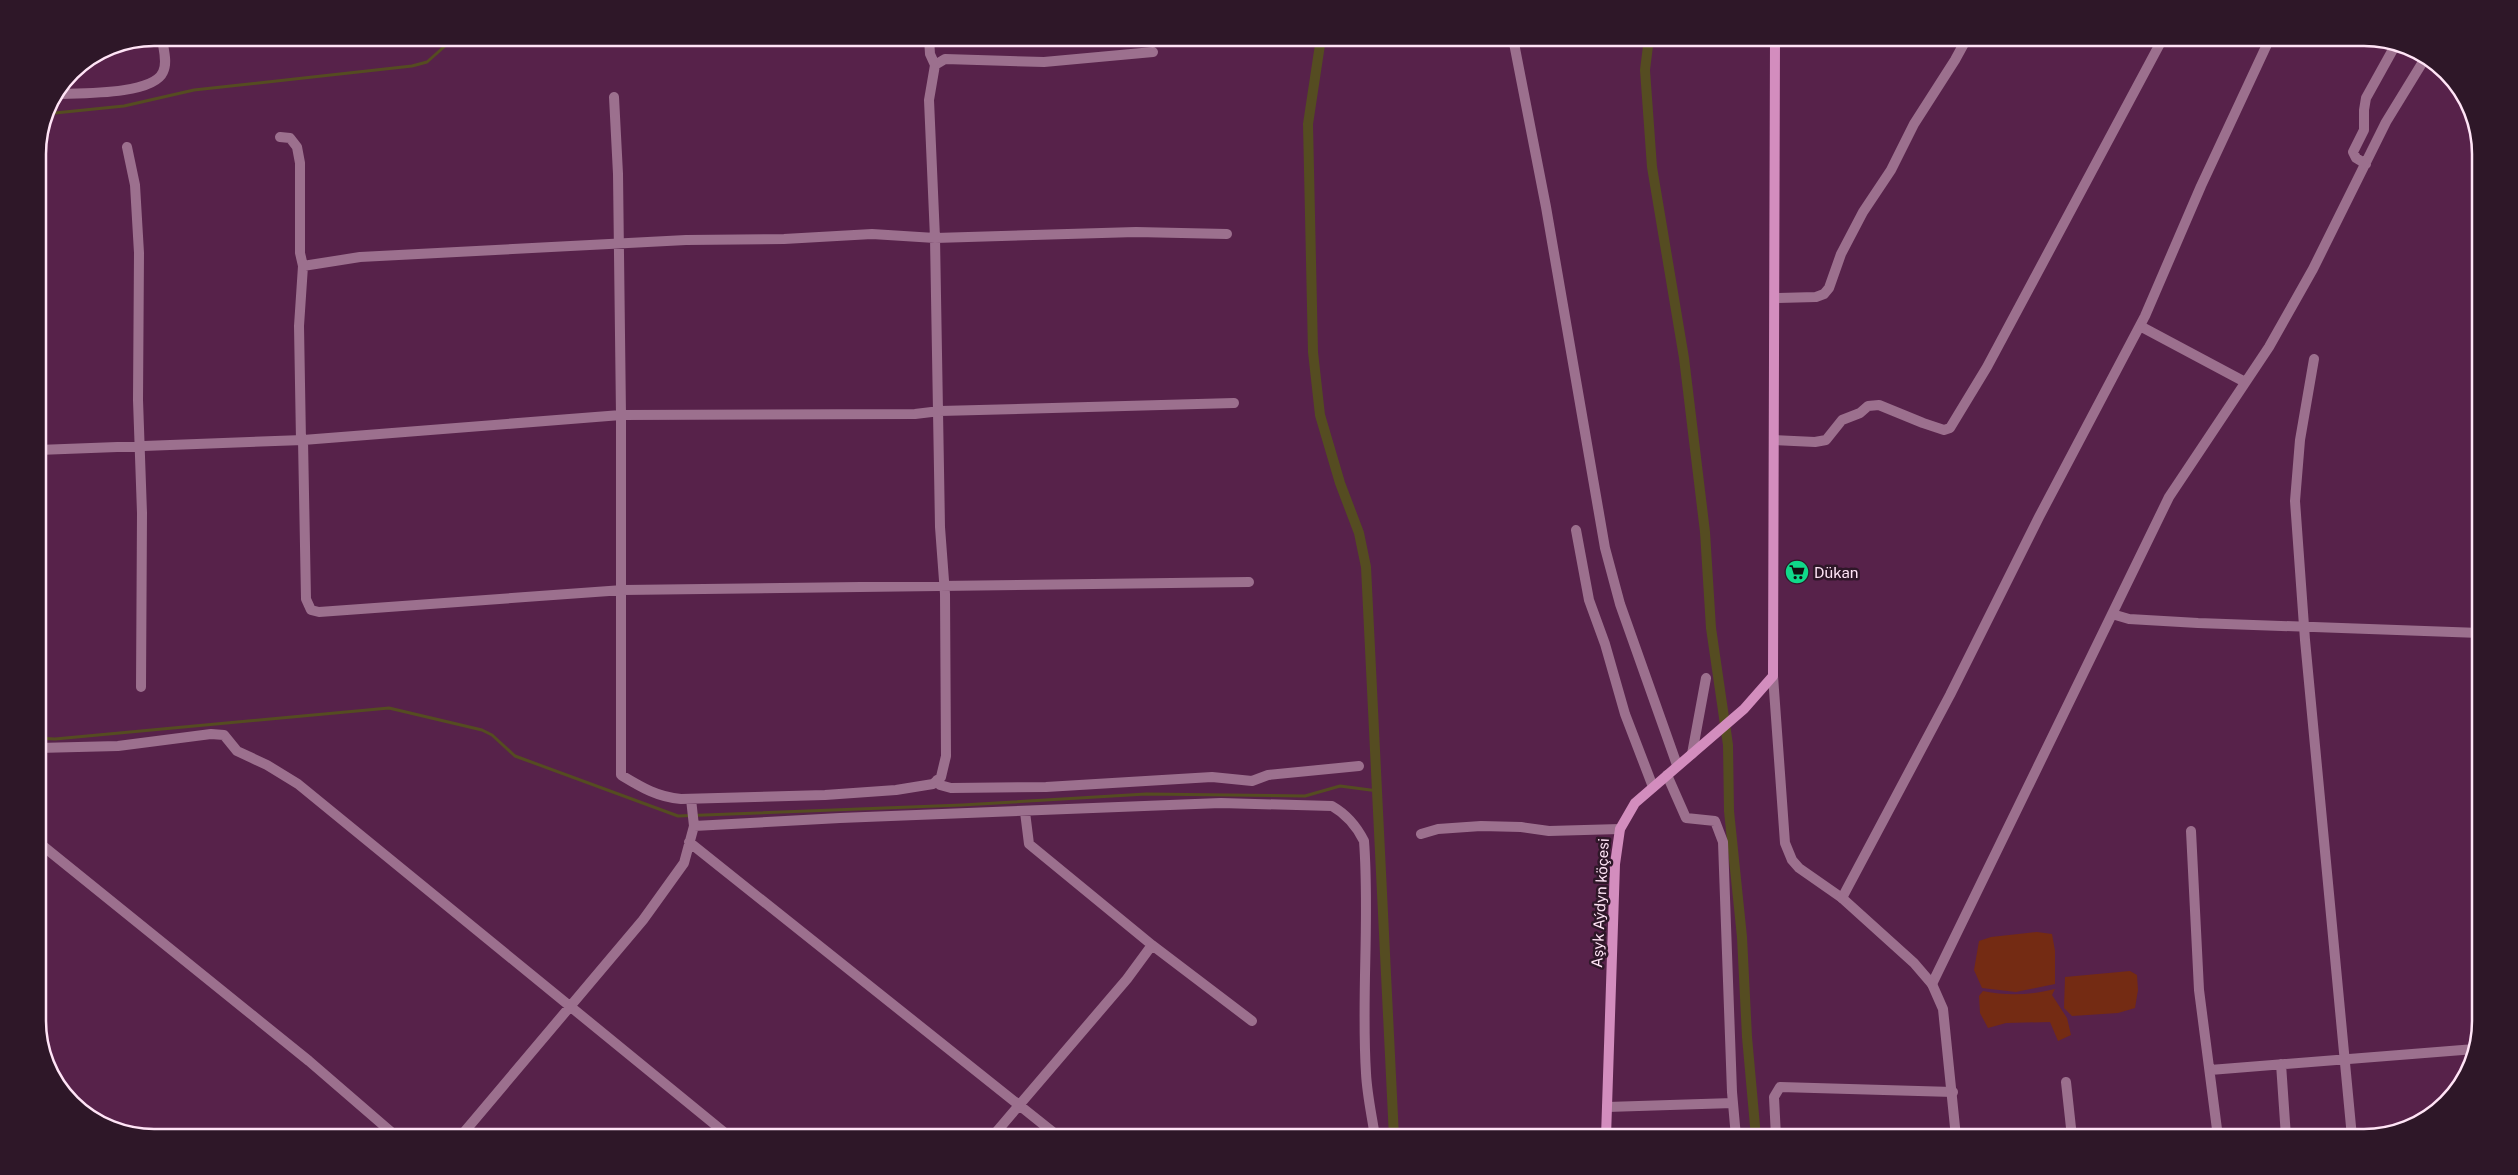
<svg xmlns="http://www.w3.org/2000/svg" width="2518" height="1175" viewBox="0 0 2518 1175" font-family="'Public Sans',sans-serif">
  <rect width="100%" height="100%" fill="#57224a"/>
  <path fill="#742b13" d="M 2037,932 L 2052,934 L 2055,951 L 2055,984 L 2016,992 L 1982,988 L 1974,970 L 1979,941 L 1991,937 Z
    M 2130,971 L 2137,975 L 2138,990 L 2135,1008 L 2118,1013 L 2072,1016 L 2064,1008 L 2065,977 Z
    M 2055,989 L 2052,995 L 2067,1018 L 2071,1035 L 2058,1041 L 2050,1022 L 2006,1023 L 1988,1028 L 1980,1013 L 1979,996 L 1983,991 C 2008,996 2030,995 2055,989 Z"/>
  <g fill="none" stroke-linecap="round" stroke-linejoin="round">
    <path stroke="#554c21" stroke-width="3" d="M 45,114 L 124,106 L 194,90 L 412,66 L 427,62 L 445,46
      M 38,738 L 55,739 L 389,708 L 482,730 L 492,735 L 515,756 L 678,816 L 962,805 L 1146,794 L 1305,796 L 1340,786 L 1378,791"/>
    <path stroke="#554c21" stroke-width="10" d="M 1321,38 L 1308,124 L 1313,352 L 1320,415 L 1340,483 L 1359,533 L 1366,567 L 1394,1137
      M 1649,38 L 1645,70 L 1652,167 L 1684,358 L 1705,532 L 1711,628 L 1728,745 L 1729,811 L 1742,937 L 1747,1037 L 1756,1137"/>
    <path stroke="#9c708e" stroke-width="10" d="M 929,38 L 930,54 L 935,65
      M 1513,38 L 1546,207 L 1605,548 L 1620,604 L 1677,765
      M 57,94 C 80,93 153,95 163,72 C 168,62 163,48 162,38
      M 614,97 L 618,174 L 621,415 L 621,775 C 641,787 657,797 681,799 L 825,795 L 896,790 L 933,784 L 941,777 L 946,756 L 945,594 L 940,527 L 935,238 L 929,100 L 935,65 L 945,59 L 1044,62 L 1153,52
      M 280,137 L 290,138 L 297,147 L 300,163 L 300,253 L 303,266 L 299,326 L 301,441
      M 127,147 L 135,185 L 139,253 L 138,400 L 142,513 L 141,687
      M 2366,164 L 2356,158 L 2353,152 L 2364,130 L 2364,110 L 2366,98 L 2396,44
      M 303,266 L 360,257 L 686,240 L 784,239 L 872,234 L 935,238 L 1136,232 L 1227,234
      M 1775,298 L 1816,297 L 1824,294 L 1829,288 L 1841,254 L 1863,212 L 1891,170 L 1914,124 L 1955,60 L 1967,38
      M 2140,326 L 2245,382
      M 2314,359 L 2300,440 L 2295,501 L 2305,640 L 2352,1137
      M 303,440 L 306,599 L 311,610 L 319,612 L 623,590 L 1249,582
      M 1775,440 L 1815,442 L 1826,440 L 1842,420 L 1860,413 L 1868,406 L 1879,405 L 1923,423 L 1944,430 L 1950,428 L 1987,367 L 2163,38
      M 38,450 L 303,440 L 621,415 L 915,414 L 940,411 L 1234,403
      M 1576,530 L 1589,600 L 1605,644 L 1625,714 L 1653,787
      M 2112,614 L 2129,619 L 2198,623 L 2480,633
      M 38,748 L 118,746 L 211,734 L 224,735 L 237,751 L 267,765 L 298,784 L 730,1137
      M 1692,754 L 1706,678
      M 1667,775 L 1686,818 L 1715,821 L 1723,842 L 1732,1092 L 1736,1137
      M 937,780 L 940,785 L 951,788 L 1046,787 L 1212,777 L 1252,781 L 1268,775 L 1359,766
      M 1025,812 L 1029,844 L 1152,945
      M 694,826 L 840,818 L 1221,803 L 1332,806 C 1346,814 1357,827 1364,841 C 1370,919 1361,996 1366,1073 C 1367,1095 1372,1116 1375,1137
      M 2191,831 L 2199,990 L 2218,1137
      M 1421,834 L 1438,829 L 1481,826 L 1521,827 L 1549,831 L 1620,829
      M 38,842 L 309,1061 L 397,1137
      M 689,842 L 1059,1137
      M 1842,898 L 1950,695 L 2039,517 L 2145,316 L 2201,186 L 2270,38
      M 1932,984 L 2169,497 L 2269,347 L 2313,269 L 2386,122 L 2424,60
      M 2281,1064 L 2286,1137
      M 2210,1070 L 2475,1049
      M 2066,1082 L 2072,1137
      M 1607,1107 L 1733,1103
      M 460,1137 L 643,920 L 684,863 L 694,826 L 691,799
      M 992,1137 L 1127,979 L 1152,945 L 1252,1021
      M 1776,1137 L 1774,1097 L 1780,1087 L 1953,1092"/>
    <path stroke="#9c708e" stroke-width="10" d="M 1773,676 L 1785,843 L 1792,860 L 1799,868 L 1842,898 L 1914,963 L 1932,984 L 1943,1009 L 1956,1137"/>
    <path stroke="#d38dbe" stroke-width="10" d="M 1606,1137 L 1615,864 L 1620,829 L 1635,803 L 1744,709 L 1773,676 L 1775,38"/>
  </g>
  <defs>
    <g id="supermarket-disc" transform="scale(1.25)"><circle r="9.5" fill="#10d98a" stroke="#2e1728"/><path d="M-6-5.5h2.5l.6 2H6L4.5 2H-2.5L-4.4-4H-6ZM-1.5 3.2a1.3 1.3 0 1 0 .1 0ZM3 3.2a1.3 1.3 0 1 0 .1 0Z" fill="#111"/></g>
  </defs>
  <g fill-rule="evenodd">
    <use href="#supermarket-disc" x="1797" y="572"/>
  </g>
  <g text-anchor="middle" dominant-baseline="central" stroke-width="5" stroke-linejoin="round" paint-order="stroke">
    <g font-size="15" fill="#ffe4f6" stroke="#2e1728" text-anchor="start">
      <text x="1814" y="572">Dükan</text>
    </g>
    <g font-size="15" fill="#ffe4f6" stroke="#2e1728">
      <text transform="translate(1600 903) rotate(-87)">Aşyk Aýdyn köçesi</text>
    </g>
  </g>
  <path d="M0 0H2518V1175H0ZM154 46H2364A108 108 0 0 1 2472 154V1021A108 108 0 0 1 2364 1129H154A108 108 0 0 1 46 1021V154A108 108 0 0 1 154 46Z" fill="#2e1728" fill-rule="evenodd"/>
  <path fill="none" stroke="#ffe4f6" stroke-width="2.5" d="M154 46H2364A108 108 0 0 1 2472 154V1021A108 108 0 0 1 2364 1129H154A108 108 0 0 1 46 1021V154A108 108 0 0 1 154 46Z"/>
</svg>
